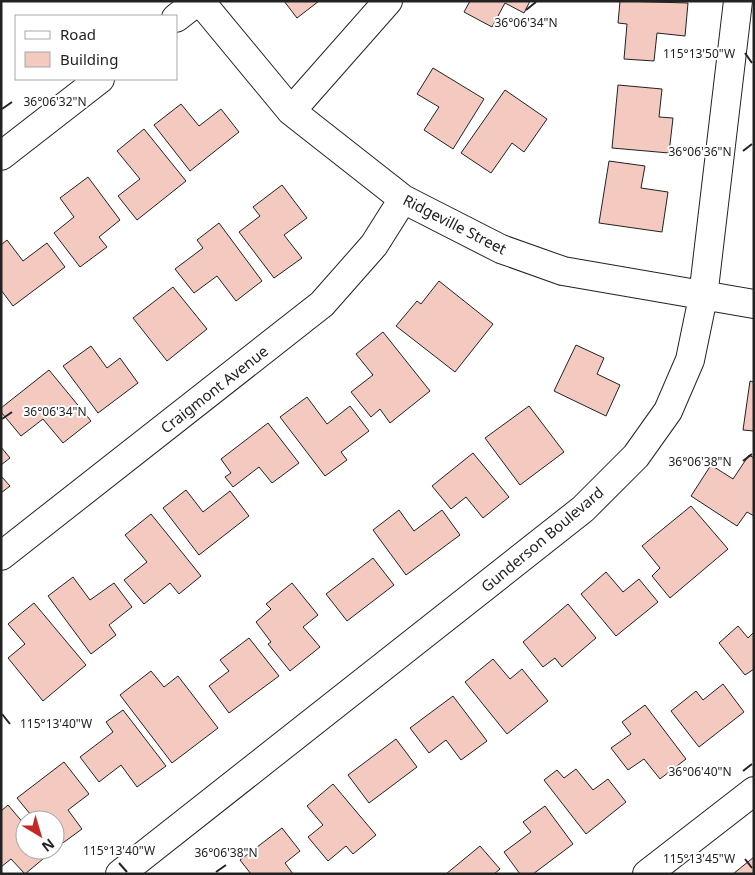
<svg xmlns="http://www.w3.org/2000/svg" width="755" height="875" viewBox="0 0 755 875" font-family="'Noto Sans',sans-serif">
  <rect width="100%" height="100%" fill="#fff"/>
  <path fill="#f3c9c0" stroke="#222" d="M 284,1 L 319,1 L 297,18 Z
    M 470,1 L 530,1 L 524,13 L 505,3 L 492,27 L 464,12 Z
    M 620,1 L 688,3 L 685,36 L 657,33 L 654,61 L 624,59 L 627,24 L 618,23 Z
    M 433,68 L 484,99 L 453,149 L 424,130 L 439,107 L 417,94 Z
    M 618,85 L 662,89 L 659,117 L 673,118 L 669,153 L 612,148 Z
    M 505,90 L 547,119 L 524,152 L 512,143 L 491,173 L 461,153 Z
    M 181,104 L 199,126 L 221,109 L 239,132 L 190,171 L 154,125 Z
    M 144,129 L 186,181 L 137,220 L 118,196 L 140,179 L 117,151 Z
    M 609,161 L 645,166 L 641,188 L 668,192 L 662,232 L 599,223 Z
    M 88,177 L 120,220 L 99,237 L 107,247 L 80,267 L 54,233 L 74,217 L 60,198 Z
    M 282,185 L 307,218 L 284,235 L 302,258 L 274,278 L 239,232 L 260,216 L 253,207 Z
    M 219,223 L 262,281 L 236,301 L 217,276 L 194,293 L 175,269 L 203,248 L 197,240 Z
    M 7,240 L 23,261 L 47,243 L 65,267 L 13,306 L 1,290 L 1,245 Z
    M 439,281 L 493,324 L 455,372 L 396,326 L 417,301 L 421,304 Z
    M 173,287 L 207,329 L 167,361 L 133,318 Z
    M 383,332 L 430,391 L 390,423 L 380,409 L 371,417 L 351,392 L 373,375 L 356,354 Z
    M 576,345 L 604,358 L 597,374 L 620,385 L 606,416 L 554,391 Z
    M 91,346 L 107,368 L 120,358 L 138,383 L 98,413 L 63,366 Z
    M 49,370 L 91,421 L 63,443 L 43,419 L 21,436 L 1,412 L 1,408 Z
    M 750,381 L 754,382 L 754,431 L 743,430 Z
    M 307,397 L 327,424 L 350,406 L 369,431 L 341,452 L 347,460 L 325,476 L 280,417 Z
    M 529,406 L 564,452 L 520,485 L 485,438 Z
    M 268,423 L 299,463 L 272,483 L 259,467 L 233,487 L 225,477 L 231,473 L 221,459 Z
    M 1,447 L 10,458 L 1,465 Z
    M 473,453 L 509,497 L 483,518 L 466,497 L 451,509 L 432,486 Z
    M 749,455 L 754,458 L 754,516 L 747,512 L 737,526 L 691,496 L 711,465 L 733,479 Z
    M 1,476 L 10,486 L 1,493 Z
    M 186,490 L 203,512 L 230,491 L 249,516 L 199,555 L 163,508 Z
    M 691,506 L 728,549 L 670,598 L 652,576 L 660,568 L 642,546 Z
    M 399,510 L 414,531 L 442,510 L 460,535 L 406,575 L 373,530 Z
    M 151,514 L 201,576 L 179,594 L 170,583 L 144,604 L 124,580 L 147,562 L 125,535 Z
    M 373,558 L 394,585 L 347,621 L 326,594 Z
    M 606,572 L 623,592 L 639,579 L 658,602 L 616,636 L 581,594 Z
    M 73,577 L 90,600 L 114,583 L 132,607 L 109,625 L 116,635 L 91,654 L 48,596 Z
    M 292,583 L 318,615 L 303,627 L 320,647 L 290,671 L 268,644 L 271,642 L 256,622 L 271,609 L 266,604 Z
    M 34,603 L 86,665 L 43,701 L 8,658 L 25,644 L 8,624 Z
    M 568,604 L 596,638 L 562,667 L 555,658 L 543,667 L 523,642 Z
    M 738,626 L 748,638 L 754,632 L 754,669 L 745,675 L 719,643 Z
    M 249,638 L 279,676 L 229,713 L 209,686 L 229,671 L 220,660 Z
    M 493,659 L 510,679 L 522,669 L 548,701 L 507,734 L 465,682 Z
    M 151,671 L 164,687 L 178,676 L 218,728 L 172,763 L 120,695 Z
    M 723,684 L 744,712 L 699,747 L 671,711 L 696,691 L 703,700 Z
    M 453,696 L 487,741 L 461,760 L 446,740 L 429,753 L 410,728 Z
    M 645,705 L 686,759 L 660,779 L 644,759 L 628,770 L 611,748 L 631,734 L 622,722 Z
    M 123,710 L 166,766 L 137,787 L 121,765 L 99,782 L 80,757 L 113,732 L 106,722 Z
    M 396,739 L 417,767 L 369,803 L 348,775 Z
    M 64,762 L 89,794 L 68,810 L 82,829 L 56,848 L 55,820 L 35,820 L 17,798 Z
    M 576,769 L 593,790 L 608,779 L 626,802 L 586,834 L 544,780 L 557,770 L 564,778 Z
    M 333,784 L 376,835 L 353,854 L 346,846 L 328,861 L 308,837 L 323,825 L 307,806 Z
    M 8,805 L 25,825 L 25,850 L 46,850 L 49,854 L 25,874 L 11,859 L 1,867 L 1,811 Z
    M 545,806 L 573,844 L 533,874 L 520,874 L 504,852 L 531,832 L 523,822 Z
    M 282,828 L 300,851 L 285,863 L 293,874 L 251,874 L 240,860 Z
    M 480,846 L 500,869 L 494,874 L 446,874 Z
    M 754,857 L 754,874 L 733,874 Z"/>
  <g fill="none" stroke-linecap="round" stroke-linejoin="round">
    <g stroke="#222" stroke-width="30">
      <path id="minor" d="M 200,1 L 291,111 L 403,199 L 501,249 L 563,271 L 754,304
        M 176,18 L 198,1
        M 291,111 L 388,1
        M 1,156 L 100,79
        M 1,556 L 322,304 L 374,245 L 403,199
        M 120,874 L 583,509 L 636,456 L 668,411 L 690,360 L 703,297 L 738,1
        M 647,874 L 754,791"/>
    </g>
    <use href="#minor" stroke="#fff" stroke-width="28"/>
  </g>
  <path fill="none" stroke="#222" stroke-width="2" d="M 526,10 L 536,2M 745,53 L 752,63M 2,109 L 12,102M 743,151 L 752,144M 2,419 L 12,412M 743,461 L 752,454M 2,714 L 10,724M 743,771 L 752,764M 745,859 L 752,868M 119,863 L 127,872M 216,872 L 226,865"/>
  <g text-anchor="middle" dominant-baseline="central" stroke-width="4" stroke-linejoin="round" paint-order="stroke">
    <g font-size="15" fill="#222" stroke="#fff">
      <text transform="translate(455 224) rotate(27)">Ridgeville Street</text>
      <text transform="translate(214 389) rotate(-38)">Craigmont Avenue</text>
      <text transform="translate(542 539) rotate(-40)">Gunderson Boulevard</text>
    </g>
  </g>
  <g font-size="12" text-anchor="middle" fill="#222" stroke="#fff" stroke-width="4" stroke-linejoin="round" paint-order="stroke">
    <text x="526" y="27">36°06'34"N</text>
    <text x="699" y="58">115°13'50"W</text>
    <text x="55" y="106">36°06'32"N</text>
    <text x="700" y="156">36°06'36"N</text>
    <text x="55" y="416">36°06'34"N</text>
    <text x="700" y="466">36°06'38"N</text>
    <text x="56" y="728">115°13'40"W</text>
    <text x="700" y="776">36°06'40"N</text>
    <text x="119" y="855">115°13'40"W</text>
    <text x="226" y="857">36°06'38"N</text>
    <text x="699" y="863">115°13'45"W</text>
  </g>
  <rect width="755" height="875" fill="none" stroke="#222222" stroke-width="5"/>
  <rect x="15" y="15" width="162" height="65" fill="#ffffff" stroke="#a7a7a7"/>
  <rect x="25" y="31" width="25" height="8" fill="#ffffff" stroke="#a7a7a7"/>
  <text x="60" y="40" font-size="15" fill="#222222">Road</text>
  <rect x="25" y="52" width="25" height="15" fill="#f3c9c0" stroke="#a7a7a7"/>
  <text x="60" y="65" font-size="15" fill="#222222">Building</text>
  <g transform="translate(40 835) rotate(142)"><circle r="24" fill="#ffffff" stroke="#a7a7a7"/>
  <path d="M0-4L9 19L0 12L-9 19Z" fill="#c62828"/>
  <text y="-8" font-size="14" font-weight="bold" text-anchor="middle" fill="#222222">N</text>
  </g>
</svg>
